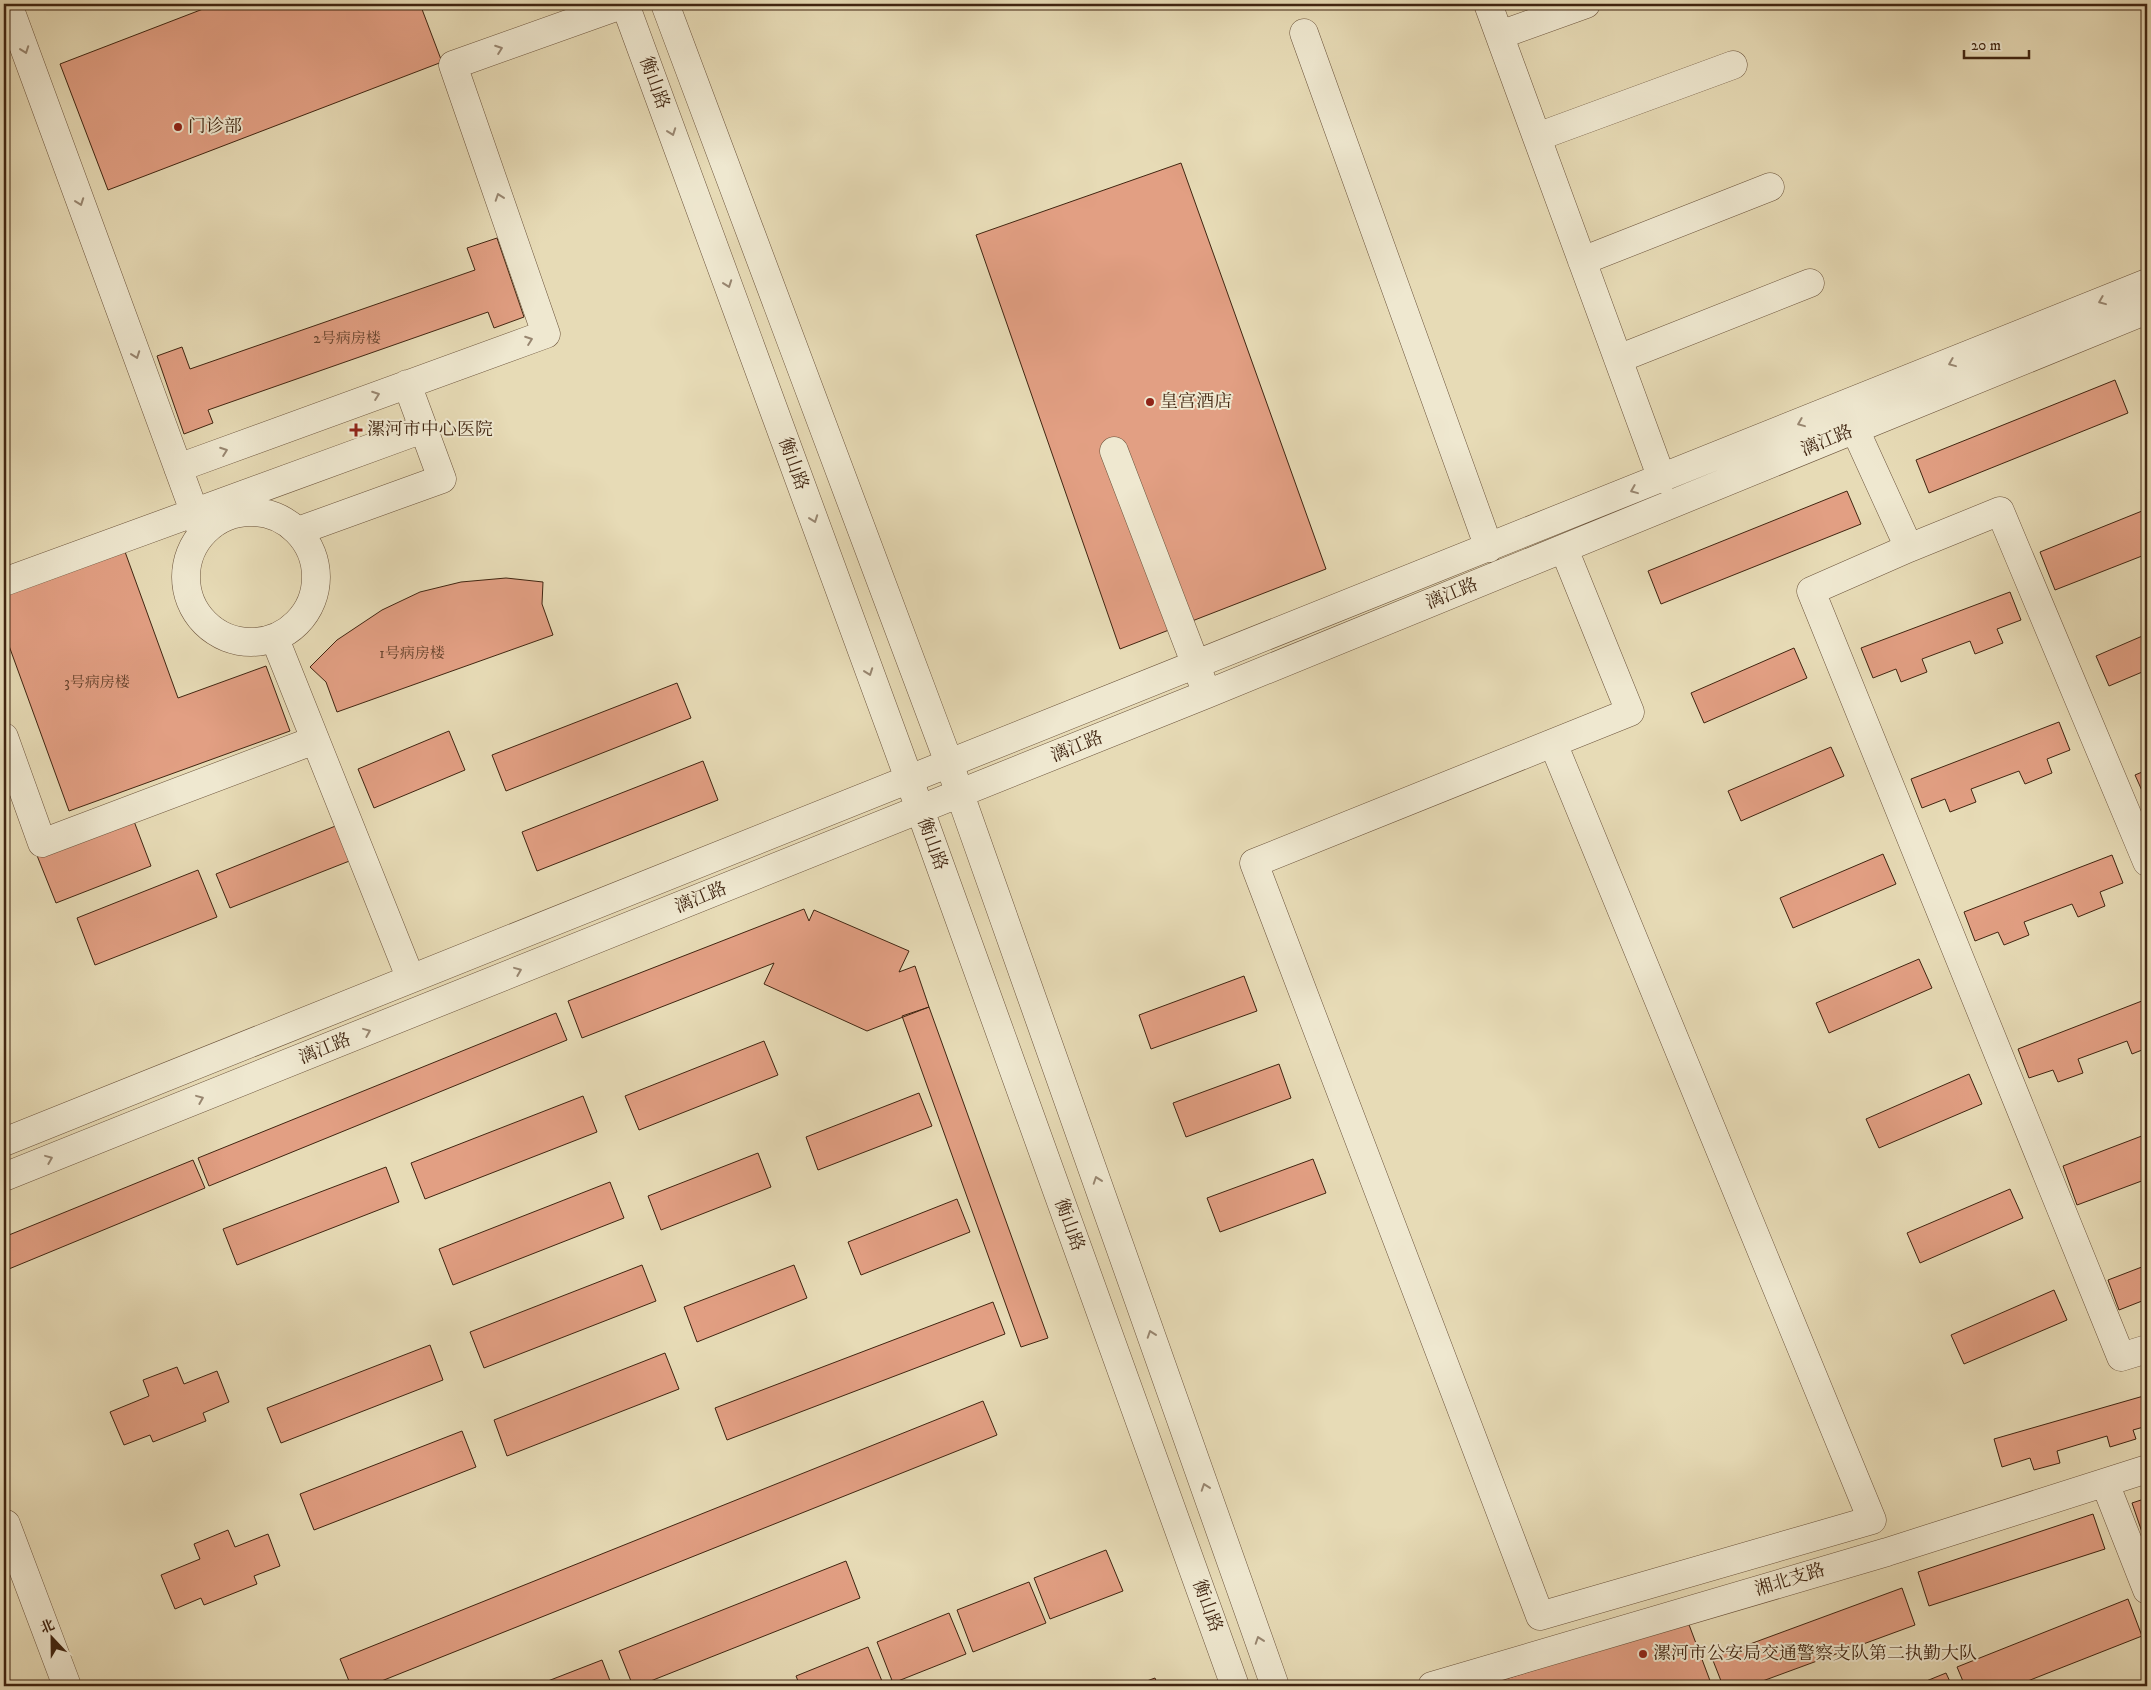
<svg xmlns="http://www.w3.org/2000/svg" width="2151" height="1690" viewBox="0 0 2151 1690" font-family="'IM FELL DW Pica','Noto Serif SC',serif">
  <rect width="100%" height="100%" fill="#e7dbb6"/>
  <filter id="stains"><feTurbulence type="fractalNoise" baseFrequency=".004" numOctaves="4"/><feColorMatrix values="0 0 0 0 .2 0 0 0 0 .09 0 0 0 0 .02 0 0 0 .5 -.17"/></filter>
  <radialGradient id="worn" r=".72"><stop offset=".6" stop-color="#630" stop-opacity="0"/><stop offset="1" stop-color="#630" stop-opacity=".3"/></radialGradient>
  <path fill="#e29f83" stroke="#402511" d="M 216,4 L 420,4 L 442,62 L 108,190 L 60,64 Z
    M 1181,163 L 1326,569 L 1120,649 L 976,235 Z
    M 497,238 L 524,317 L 494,328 L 488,312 L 208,410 L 213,423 L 184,434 L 157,356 L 182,347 L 190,369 L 475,270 L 467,248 Z
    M 2115,380 L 2128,413 L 1929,493 L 1916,460 Z
    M 1847,491 L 1861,524 L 1661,604 L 1648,571 Z
    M 2147,509 L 2147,554 L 2055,590 L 2040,552 Z
    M 124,549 L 178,698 L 266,666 L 290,731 L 69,811 L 4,632 L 4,593 Z
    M 506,578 L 543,582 L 542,604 L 553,635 L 337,712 L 326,682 L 310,667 L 337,640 L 382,610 L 420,592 L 461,582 Z
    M 2010,592 L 2021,620 L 1997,629 L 2003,643 L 1975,654 L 1970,641 L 1922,659 L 1927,672 L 1901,682 L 1896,669 L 1873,678 L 1861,648 Z
    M 2147,634 L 2147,670 L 2109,686 L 2096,656 Z
    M 1794,648 L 1807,678 L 1704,723 L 1691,693 Z
    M 677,683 L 691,718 L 506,791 L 492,755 Z
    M 2059,722 L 2070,750 L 2047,759 L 2052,773 L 2025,784 L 2019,771 L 1971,789 L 1976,802 L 1950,812 L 1945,799 L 1922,808 L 1911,779 Z
    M 449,731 L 465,770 L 374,808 L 358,769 Z
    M 1831,747 L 1844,776 L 1741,821 L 1728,791 Z
    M 703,761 L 718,800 L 537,871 L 522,832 Z
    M 2147,770 L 2147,802 L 2135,775 Z
    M 132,816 L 151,866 L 56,903 L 36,853 Z
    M 338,825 L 352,860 L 230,908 L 216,874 Z
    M 1883,854 L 1896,884 L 1793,928 L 1780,898 Z
    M 2112,855 L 2123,883 L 2100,892 L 2105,906 L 2078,917 L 2072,904 L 2024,922 L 2029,935 L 2004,945 L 1998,932 L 1975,941 L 1964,912 Z
    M 198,870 L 217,917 L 95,965 L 77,918 Z
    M 804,909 L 809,921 L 814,910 L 909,951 L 899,972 L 915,966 L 929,1007 L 867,1031 L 764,984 L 774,963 L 582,1038 L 568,1001 Z
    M 1919,959 L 1932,988 L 1829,1033 L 1816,1003 Z
    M 1244,976 L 1257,1011 L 1151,1049 L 1139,1015 Z
    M 2147,999 L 2147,1048 L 2132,1054 L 2127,1041 L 2078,1059 L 2083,1073 L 2058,1082 L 2053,1070 L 2029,1078 L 2018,1049 Z
    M 929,1007 L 1048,1338 L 1021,1347 L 902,1016 Z
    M 556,1013 L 567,1040 L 209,1186 L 198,1158 Z
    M 764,1041 L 778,1075 L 639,1130 L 625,1096 Z
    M 1279,1064 L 1291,1098 L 1186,1137 L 1173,1103 Z
    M 1969,1074 L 1982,1104 L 1879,1148 L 1866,1119 Z
    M 919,1093 L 932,1126 L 818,1170 L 806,1137 Z
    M 583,1096 L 597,1132 L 425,1199 L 411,1163 Z
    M 2147,1134 L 2147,1179 L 2077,1205 L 2063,1166 Z
    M 758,1153 L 771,1187 L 661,1230 L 648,1196 Z
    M 1313,1159 L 1326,1193 L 1220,1232 L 1207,1198 Z
    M 193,1160 L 205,1188 L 4,1271 L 4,1237 Z
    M 386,1167 L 399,1202 L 237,1265 L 223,1229 Z
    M 610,1182 L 624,1218 L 453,1285 L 439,1249 Z
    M 2010,1189 L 2023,1218 L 1920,1263 L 1907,1233 Z
    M 957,1199 L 970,1232 L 861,1275 L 848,1242 Z
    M 642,1265 L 656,1301 L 484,1368 L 470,1332 Z
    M 794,1265 L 807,1298 L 697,1342 L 684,1307 Z
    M 2147,1265 L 2147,1314 L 2142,1301 L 2119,1310 L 2108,1280 Z
    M 2054,1290 L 2067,1320 L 1964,1364 L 1951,1335 Z
    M 993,1302 L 1005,1334 L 727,1440 L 715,1408 Z
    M 430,1345 L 443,1380 L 281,1443 L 267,1408 Z
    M 665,1353 L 679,1389 L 507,1456 L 494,1420 Z
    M 177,1367 L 184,1384 L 217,1371 L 229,1402 L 203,1413 L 206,1421 L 153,1442 L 150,1435 L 124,1445 L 110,1412 L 149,1396 L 143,1380 Z
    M 2147,1395 L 2147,1426 L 2133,1430 L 2136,1439 L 2110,1447 L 2107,1436 L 2057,1451 L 2060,1463 L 2034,1470 L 2030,1458 L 2002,1467 L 1994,1439 Z
    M 983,1401 L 997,1435 L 369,1686 L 351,1686 L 340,1659 Z
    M 462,1431 L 476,1467 L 314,1530 L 300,1494 Z
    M 2147,1498 L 2147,1537 L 2144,1538 L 2132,1503 Z
    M 2093,1514 L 2105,1549 L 1929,1606 L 1918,1572 Z
    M 228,1530 L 235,1547 L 268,1534 L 280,1566 L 254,1576 L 257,1584 L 204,1605 L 201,1598 L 175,1609 L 161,1575 L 200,1559 L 194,1544 Z
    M 1106,1550 L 1123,1591 L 1050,1619 L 1034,1578 Z
    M 846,1561 L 860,1598 L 638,1686 L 633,1686 L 619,1651 Z
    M 1029,1582 L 1046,1623 L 973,1652 L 957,1610 Z
    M 1902,1588 L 1915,1625 L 1749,1686 L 1723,1686 L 1712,1658 Z
    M 2128,1599 L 2142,1636 L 2015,1686 L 1965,1686 L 1957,1667 Z
    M 949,1613 L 966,1654 L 893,1683 L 877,1642 Z
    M 1688,1622 L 1712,1686 L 1483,1686 Z
    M 868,1647 L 884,1686 L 800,1686 L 796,1676 Z
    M 602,1660 L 612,1686 L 535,1686 Z
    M 1946,1673 L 1952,1686 L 1914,1686 Z
    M 1155,1678 L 1158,1686 L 1133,1686 Z"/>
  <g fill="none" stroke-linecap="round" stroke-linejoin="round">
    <g stroke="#6a523a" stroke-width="29">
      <path id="minor" d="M 8,4 L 202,533
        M 625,4 L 909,779 L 1235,1686
        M 665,4 L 949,763 L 1275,1686
        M 1488,4 L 1662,479
        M 1304,33 L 1489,548
        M 1500,35 L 1586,4
        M 1537,137 L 1733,65
        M 1582,261 L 1770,187
        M 1618,359 L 1810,283
        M 1848,414 L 1909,548
        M 1114,451 L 1202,681
        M 178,468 L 546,334 L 453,65 L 624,4
        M186 577a65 65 0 1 1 130 0a65 65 0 1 1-130 0Z
        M 298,531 L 442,479 L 407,384
        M 4,582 L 423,429
        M 275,639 L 410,977
        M 4,737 L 42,843 L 315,740
        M 1553,743 L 1872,1520 L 1540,1616 L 1254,863 L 1630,712 L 1564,549
        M 2147,862 L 2000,511 L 1909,548 L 1811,591 L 2121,1357 L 2147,1349
        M 4,1142 L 2147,283
        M 4,1177 L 1207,694 L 2147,310
        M 2105,1483 L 2147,1590
        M 6,1524 L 67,1686
        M 1432,1686 L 1887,1552 L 2147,1469"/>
    </g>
    <use href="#minor" stroke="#efe8d0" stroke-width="28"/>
  </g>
  <defs><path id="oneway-chevron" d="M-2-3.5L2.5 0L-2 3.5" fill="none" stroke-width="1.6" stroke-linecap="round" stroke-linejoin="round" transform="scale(1.25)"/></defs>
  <g stroke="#988670">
    <use href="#oneway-chevron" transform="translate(499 49) rotate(-20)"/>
    <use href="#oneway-chevron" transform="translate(25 50) rotate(70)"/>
    <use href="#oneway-chevron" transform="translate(672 132) rotate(70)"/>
    <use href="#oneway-chevron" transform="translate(499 197) rotate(-109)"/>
    <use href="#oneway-chevron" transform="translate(80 202) rotate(70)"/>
    <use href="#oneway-chevron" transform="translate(728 284) rotate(70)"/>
    <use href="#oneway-chevron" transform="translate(2102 301) rotate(158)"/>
    <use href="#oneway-chevron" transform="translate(529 340) rotate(-20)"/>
    <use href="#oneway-chevron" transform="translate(136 355) rotate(70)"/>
    <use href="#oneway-chevron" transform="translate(1952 363) rotate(158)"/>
    <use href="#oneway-chevron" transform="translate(376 395) rotate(-20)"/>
    <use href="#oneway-chevron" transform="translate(1801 423) rotate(158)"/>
    <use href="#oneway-chevron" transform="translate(224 451) rotate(-20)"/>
    <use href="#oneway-chevron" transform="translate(1634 490) rotate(158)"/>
    <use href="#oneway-chevron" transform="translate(814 519) rotate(70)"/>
    <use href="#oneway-chevron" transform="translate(869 672) rotate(70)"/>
    <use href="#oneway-chevron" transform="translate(518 971) rotate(-22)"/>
    <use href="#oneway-chevron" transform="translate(367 1032) rotate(-22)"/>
    <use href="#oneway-chevron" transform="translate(200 1099) rotate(-22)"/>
    <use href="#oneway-chevron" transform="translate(49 1159) rotate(-22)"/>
    <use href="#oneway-chevron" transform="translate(1097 1180) rotate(-109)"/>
    <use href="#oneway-chevron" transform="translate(1151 1334) rotate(-109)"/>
    <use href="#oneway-chevron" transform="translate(1205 1487) rotate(-109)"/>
    <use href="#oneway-chevron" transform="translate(1259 1640) rotate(-109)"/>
  </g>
  <g fill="#8f2418" stroke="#efe8d0" stroke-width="2">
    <circle cx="178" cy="127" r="5"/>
    <circle cx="1150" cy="402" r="5"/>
    <path d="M353.5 422.5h5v5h5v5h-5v5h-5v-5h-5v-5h5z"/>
    <circle cx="1643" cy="1654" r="5"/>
  </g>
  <g text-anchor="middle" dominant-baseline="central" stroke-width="4" stroke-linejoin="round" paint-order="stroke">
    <g font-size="15" fill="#68442e">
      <text x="347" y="338">2号病房楼</text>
      <text x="412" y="653">1号病房楼</text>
      <text x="97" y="682">3号病房楼</text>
    </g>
    <g font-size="18" fill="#402511" stroke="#efe8d0">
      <text transform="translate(654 83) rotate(70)">衡山路</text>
      <text transform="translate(1827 441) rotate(-22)">漓江路</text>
      <text transform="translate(793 464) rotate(70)">衡山路</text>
      <text transform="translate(1452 594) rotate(-22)">漓江路</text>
      <text transform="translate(1077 747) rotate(-22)">漓江路</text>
      <text transform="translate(932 844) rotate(70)">衡山路</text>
      <text transform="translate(701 898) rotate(-22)">漓江路</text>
      <text transform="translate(325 1049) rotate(-22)">漓江路</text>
      <text transform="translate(1069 1225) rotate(70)">衡山路</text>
      <text transform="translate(1790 1580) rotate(-17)">湘北支路</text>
      <text transform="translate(1207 1606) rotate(70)">衡山路</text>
    </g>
    <g font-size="18" fill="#402511" stroke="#efe8d0" text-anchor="start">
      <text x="188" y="127">门诊部</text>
      <text x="1160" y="402">皇宫酒店</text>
      <text x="367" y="430">漯河市中心医院</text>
      <text x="1653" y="1654">漯河市公安局交通警察支队第二执勤大队</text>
    </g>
  </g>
  <rect width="2151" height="1690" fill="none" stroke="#e7dbb6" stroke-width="20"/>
  <rect x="5" y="5" width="2141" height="1680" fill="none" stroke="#402511" stroke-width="2.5"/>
  <rect x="10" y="10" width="2131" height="1670" fill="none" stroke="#402511"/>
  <g transform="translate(52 1638) rotate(338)" stroke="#efe8d0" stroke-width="4" paint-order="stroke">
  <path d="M0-4L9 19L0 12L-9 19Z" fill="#402511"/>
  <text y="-8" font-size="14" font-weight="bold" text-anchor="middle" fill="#402511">北</text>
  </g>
  <path d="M1964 50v8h65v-8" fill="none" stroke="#402511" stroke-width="2.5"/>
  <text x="1971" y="50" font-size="15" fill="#402511" stroke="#efe8d0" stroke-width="4" paint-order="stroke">20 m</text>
  <rect width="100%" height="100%" filter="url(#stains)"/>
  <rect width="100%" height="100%" fill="url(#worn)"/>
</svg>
